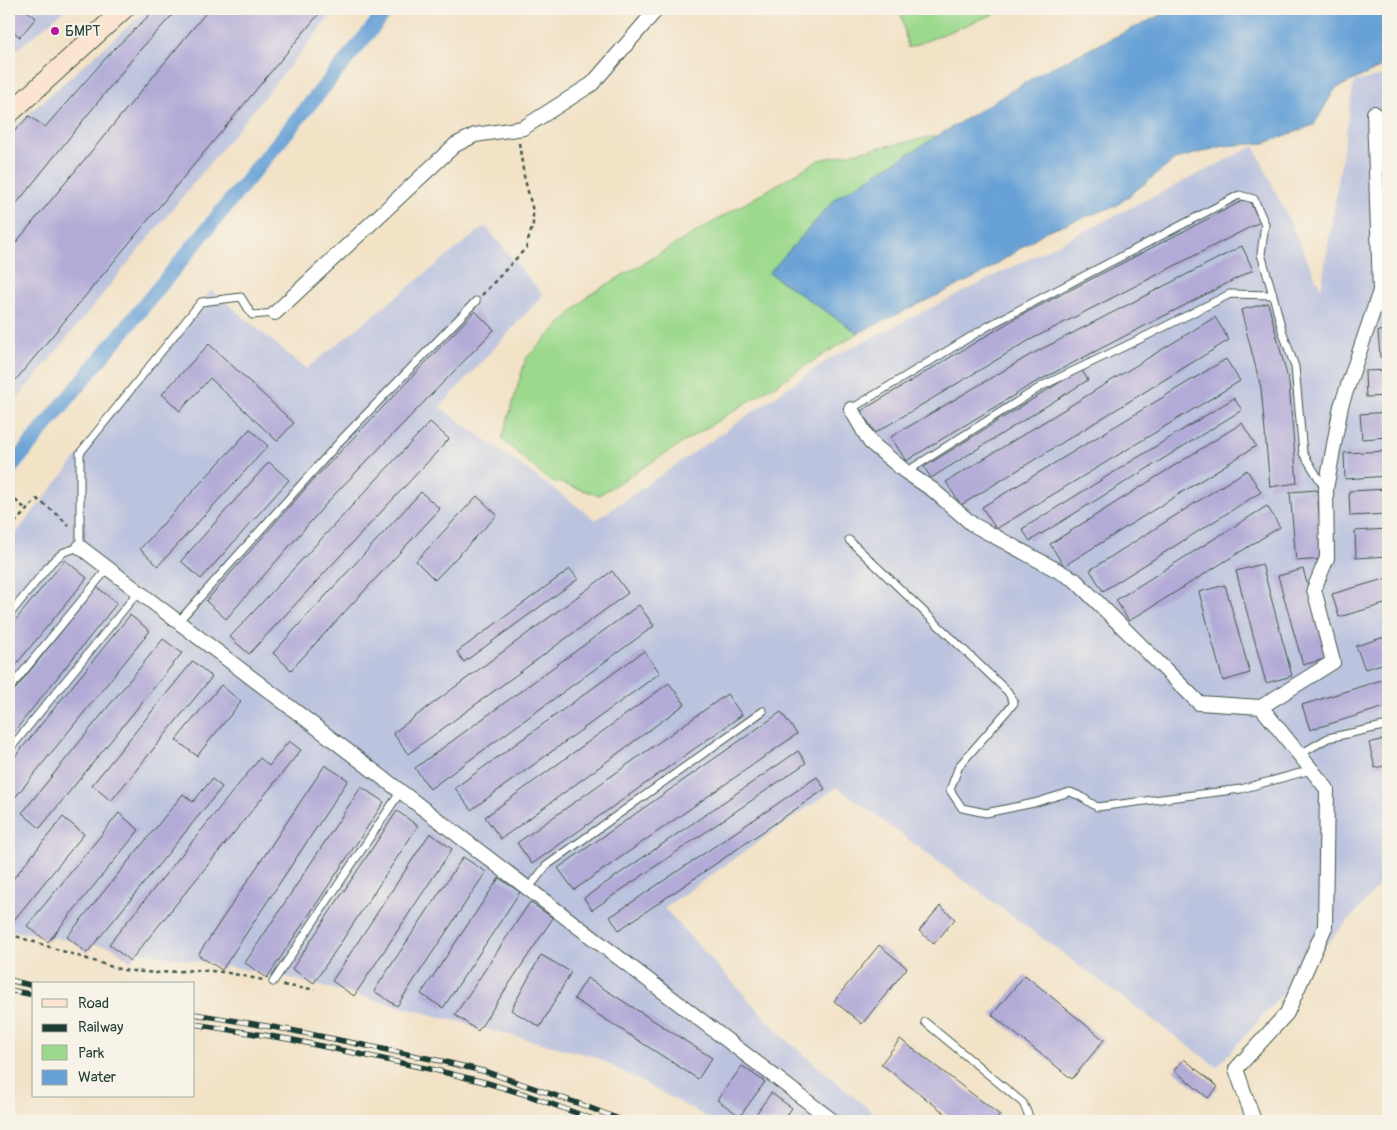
<svg xmlns="http://www.w3.org/2000/svg" width="1397" height="1130" viewBox="0 0 1397 1130" font-family="Pangolin,sans-serif">
  <rect width="100%" height="100%" fill="#f7f3e8"/>
  <filter id="ink" filterUnits="userSpaceOnUse"><feTurbulence type="fractalNoise" baseFrequency=".02" numOctaves="2"/><feDisplacementMap in="SourceGraphic" scale="10" xChannelSelector="R" yChannelSelector="G"/><feConvolveMatrix kernelMatrix="1 2 1 2 8 2 1 2 1" color-interpolation-filters="sRGB"/></filter>
  <filter id="wash" filterUnits="userSpaceOnUse"><feTurbulence type="fractalNoise" baseFrequency=".0096" numOctaves="4" result="noise"/><feDisplacementMap in="SourceGraphic" scale="20" xChannelSelector="R" yChannelSelector="G"/><feGaussianBlur stdDeviation="1.12" result="paint"/><feColorMatrix in="noise" values="0 0 0 0 0 0 0 0 0 0 0 0 0 0 0 0 0 1.4 0 .05"/><feComposite in="paint" operator="in"/></filter>
  <g filter="url(#wash)">
    <rect width="100%" height="100%" fill="#f2e2c6"/>
    <path fill="#bcc3de" d="M 9,9 L 66,9 L 9,56 Z
      M 148,9 L 336,9 L 9,409 L 9,131 Z
      M 1388,75 L 1388,876 L 1217,1067 L 837,787 L 664,908 L 783,1037 L 883,1121 L 714,1121 L 596,1057 L 278,975 L 9,930 L 9,542 L 211,290 L 306,369 L 485,226 L 543,295 L 440,407 L 596,520 L 831,358 L 1254,146 L 1321,289 L 1354,82 Z"/>
    <path fill="#9cd98d" stroke="#5e8b60" d="M 900,9 L 1007,9 L 908,48 Z
      M 940,135 L 836,198 L 769,273 L 858,333 L 599,495 L 547,479 L 502,439 L 526,358 L 589,295 L 819,160 Z"/>
    <path fill="#67a1d6" stroke="#436f85" d="M 1173,9 L 1388,9 L 1388,64 L 1335,89 L 1314,125 L 1265,143 L 1224,146 L 1176,159 L 1116,206 L 1046,231 L 982,274 L 858,333 L 769,273 L 836,198 L 1044,71 Z"/>
    <g fill="none" stroke-linecap="round" stroke-linejoin="round">
      <path stroke="#67a1d6" stroke-width="15" d="M 9,470 L 388,9"/>
    </g>
    <g id="blocks">
      <path fill="#b3abd7" d="M 9,9 L 24,9 L 36,18 L 20,37 L 9,28 Z
        M 156,9 L 178,9 L 138,52 L 9,213 L 9,137 L 29,116 L 45,127 L 114,49 Z
        M 209,9 L 323,9 L 9,388 L 9,251 Z
        M 1248,198 L 1260,222 L 1028,341 L 875,433 L 861,411 L 1016,318 Z
        M 1242,246 L 1253,270 L 1034,383 L 906,461 L 891,437 L 1030,355 Z
        M 1268,303 L 1289,383 L 1297,483 L 1270,487 L 1261,388 L 1241,310 Z
        M 475,311 L 494,330 L 333,496 L 226,619 L 206,601 L 313,480 Z
        M 1215,317 L 1229,340 L 961,505 L 946,482 Z
        M 1388,330 L 1388,357 L 1380,357 L 1378,331 Z
        M 209,344 L 294,423 L 277,441 L 210,378 L 180,411 L 162,394 Z
        M 1226,359 L 1240,381 L 996,529 L 982,507 Z
        M 1081,369 L 1088,380 L 931,478 L 924,467 Z
        M 1388,370 L 1388,396 L 1366,397 L 1365,371 Z
        M 1234,398 L 1242,410 L 1030,541 L 1022,529 Z
        M 1388,412 L 1388,437 L 1362,439 L 1360,414 Z
        M 430,422 L 449,439 L 249,654 L 230,637 Z
        M 1242,423 L 1256,446 L 1064,566 L 1050,544 Z
        M 250,429 L 268,446 L 158,566 L 140,549 Z
        M 1388,451 L 1388,476 L 1345,479 L 1344,453 Z
        M 269,462 L 289,480 L 201,579 L 181,561 Z
        M 1247,470 L 1261,492 L 1103,591 L 1090,570 Z
        M 1388,489 L 1388,514 L 1350,516 L 1349,491 Z
        M 1317,490 L 1323,559 L 1296,561 L 1290,492 Z
        M 421,492 L 440,509 L 291,670 L 273,653 Z
        M 477,496 L 497,515 L 435,580 L 416,561 Z
        M 1267,506 L 1280,527 L 1129,621 L 1116,600 Z
        M 1388,529 L 1388,556 L 1356,558 L 1355,531 Z
        M 65,560 L 87,578 L 9,673 L 9,628 Z
        M 1262,564 L 1292,676 L 1266,683 L 1236,571 Z
        M 570,569 L 578,579 L 464,662 L 457,652 Z
        M 1303,569 L 1328,658 L 1303,665 L 1278,576 Z
        M 612,571 L 628,593 L 408,754 L 393,733 Z
        M 1388,578 L 1388,603 L 1339,617 L 1332,594 Z
        M 1225,585 L 1250,673 L 1223,681 L 1199,592 Z
        M 97,587 L 117,603 L 9,738 L 9,697 Z
        M 639,605 L 654,626 L 430,789 L 415,768 Z
        M 130,615 L 150,631 L 9,805 L 9,764 Z
        M 1388,636 L 1388,662 L 1365,669 L 1356,646 Z
        M 163,639 L 182,653 L 40,828 L 22,813 Z
        M 644,651 L 660,673 L 471,810 L 455,788 Z
        M 193,661 L 212,677 L 111,801 L 92,785 Z
        M 1388,678 L 1388,706 L 1310,730 L 1302,705 Z
        M 669,683 L 685,704 L 501,839 L 485,817 Z
        M 221,685 L 241,702 L 197,756 L 176,740 Z
        M 727,694 L 742,715 L 532,864 L 517,843 Z
        M 781,712 L 797,734 L 574,890 L 558,868 Z
        M 1388,738 L 1388,765 L 1375,768 L 1369,743 Z
        M 289,741 L 301,750 L 130,961 L 109,944 L 260,758 L 269,766 Z
        M 798,751 L 806,763 L 592,910 L 584,898 Z
        M 325,765 L 348,780 L 222,970 L 198,955 Z
        M 817,777 L 825,789 L 619,930 L 610,917 Z
        M 212,779 L 222,787 L 87,953 L 67,937 L 183,794 L 193,802 Z
        M 361,787 L 384,802 L 267,978 L 245,963 Z
        M 397,811 L 418,826 L 314,983 L 292,969 Z
        M 119,813 L 139,830 L 48,942 L 27,926 Z
        M 63,817 L 84,834 L 9,926 L 9,884 Z
        M 430,833 L 452,849 L 354,996 L 332,981 Z
        M 463,857 L 486,872 L 397,1006 L 374,991 Z
        M 499,878 L 520,892 L 443,1008 L 421,994 Z
        M 530,902 L 553,918 L 478,1031 L 455,1015 Z
        M 940,906 L 955,919 L 934,944 L 919,931 Z
        M 879,945 L 907,968 L 862,1024 L 834,1001 Z
        M 541,955 L 571,972 L 540,1027 L 511,1010 Z
        M 1025,975 L 1104,1040 L 1072,1079 L 992,1015 Z
        M 587,978 L 712,1058 L 698,1079 L 574,999 Z
        M 900,1039 L 1000,1115 L 995,1121 L 955,1121 L 881,1064 Z
        M 1184,1059 L 1218,1087 L 1208,1098 L 1174,1070 Z
        M 742,1066 L 765,1082 L 740,1116 L 717,1100 Z
        M 771,1093 L 792,1108 L 783,1121 L 751,1121 Z
        M 803,1114 L 813,1121 L 797,1121 Z"/>
    </g>
  </g>
  <g filter="url(#ink)">
    <use href="#blocks" fill-opacity="0" stroke="#3f564a" stroke-width="1"/>
    <g fill="none" stroke-linecap="round" stroke-linejoin="round">
      <g stroke="#3f564a" stroke-width="9">
        <path id="lane" d="M 851,409 L 990,325 L 1239,195 L 1254,199 L 1265,224 L 1261,254 L 1273,295
          M 906,472 L 1042,386 L 1140,339 L 1230,294 L 1273,295 L 1282,330 L 1295,367 L 1303,453 L 1324,487
          M 849,540 L 1008,692 L 1014,703 L 959,766 L 950,790 L 962,808 L 986,813 L 1034,803 L 1070,792 L 1080,796 L 1097,807 L 1241,789 L 1311,770
          M 9,615 L 52,562 L 64,552 L 80,547 L 80,453 L 201,302 L 241,297 L 252,315 L 275,313
          M 178,622 L 342,439 L 476,301
          M 9,689 L 108,568
          M 9,750 L 139,591
          M 1299,755 L 1328,738 L 1388,725
          M 528,889 L 546,866 L 763,711
          M 273,982 L 401,791
          M 925,1022 L 1023,1103 L 1031,1121"/>
      </g>
      <g stroke="#3f564a" stroke-width="16">
        <path id="street" d="M 275,313 L 455,145 L 475,135 L 523,128 L 592,84 L 657,9
          M 851,409 L 870,442 L 906,472 L 933,490 L 972,524 L 1075,580 L 1199,703 L 1261,707
          M 80,547 L 833,1121
          M 1254,1121 L 1236,1069 L 1287,1013 L 1325,927 L 1327,789 L 1261,707 L 1333,662 L 1314,589 L 1327,558 L 1326,489 L 1341,406 L 1380,291 L 1374,113"/>
      </g>
      <g stroke="#3f564a" stroke-width="21">
        <path id="secondary" d="M 9,114 L 124,9"/>
      </g>
      <path stroke="#3f564a" stroke-width="2.5" stroke-dasharray="4 4" stroke-linecap="butt" d="M 482,295 L 526,248 L 533,224 L 533,211 L 524,176 L 519,143
        M 9,495 L 27,510
        M 9,529 L 37,499 L 57,514 L 69,526
        M 9,934 L 122,970 L 156,973 L 196,970 L 224,972 L 263,980
        M 283,985 L 301,988 L 315,989"/>
      <use href="#lane" stroke="#fff" stroke-width="7"/>
      <use href="#street" stroke="#fff" stroke-width="14"/>
      <use href="#secondary" stroke="#fce5d0" stroke-width="19"/>
      <g stroke="#1f3d34" stroke-width="5.5">
        <path id="rail" d="M 9,980 L 34,986
          M 9,990 L 34,995
          M 194,1014 L 290,1030 L 441,1061 L 487,1072 L 580,1104 L 624,1121
          M 194,1024 L 288,1039 L 439,1071 L 484,1082 L 527,1095 L 598,1121"/>
      </g>
      <use href="#rail" stroke="#f7f3e8" stroke-width="4" stroke-dasharray="11" stroke-linecap="butt"/>
    </g>
  </g>
  <circle fill="#b5179e" stroke="#f7f3e8" stroke-width="2" cx="55" cy="31" r="5"/>
  <g text-anchor="middle" dominant-baseline="central" stroke-width="4" stroke-linejoin="round" paint-order="stroke">
    <g font-size="15" fill="#1f3d34" stroke="#f7f3e8" text-anchor="start">
      <text x="65" y="31">БМРТ</text>
    </g>
  </g>
  <rect width="1397" height="1130" fill="none" stroke="#f7f3e8" stroke-width="30"/>
  <rect x="32" y="982" width="162" height="115" fill="#f7f3e8" stroke="#a1aaa0"/>
  <rect x="42" y="999" width="25" height="8" fill="#fce5d0" stroke="#a1aaa0"/>
  <text x="78" y="1008" font-size="15" fill="#1f3d34">Road</text>
  <rect x="42" y="1024" width="25" height="8" fill="#1f3d34" stroke="#a1aaa0"/>
  <text x="78" y="1032" font-size="15" fill="#1f3d34">Railway</text>
  <rect x="42" y="1045" width="25" height="15" fill="#9cd98d" stroke="#a1aaa0"/>
  <text x="78" y="1058" font-size="15" fill="#1f3d34">Park</text>
  <rect x="42" y="1070" width="25" height="15" fill="#67a1d6" stroke="#a1aaa0"/>
  <text x="78" y="1082" font-size="15" fill="#1f3d34">Water</text>
</svg>
